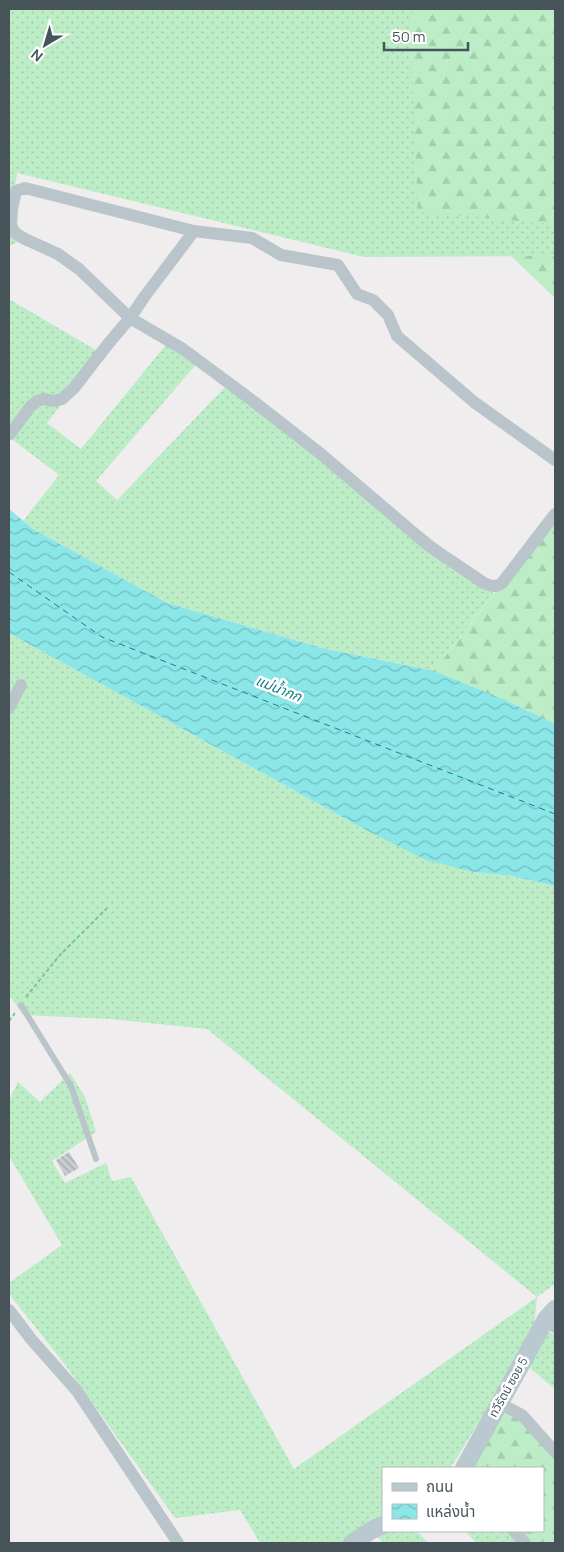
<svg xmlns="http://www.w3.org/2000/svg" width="564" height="1552" viewBox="0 0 564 1552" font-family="Manrope,'Noto Sans Thai',sans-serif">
  <defs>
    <pattern id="grass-dots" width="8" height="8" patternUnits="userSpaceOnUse" patternTransform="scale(1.25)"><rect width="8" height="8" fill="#bdedc7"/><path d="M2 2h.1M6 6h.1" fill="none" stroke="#a4cdad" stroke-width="1.8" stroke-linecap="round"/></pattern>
    <pattern id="forest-firs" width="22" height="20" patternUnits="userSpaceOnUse" patternTransform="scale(1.25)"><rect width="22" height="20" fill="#bdedc7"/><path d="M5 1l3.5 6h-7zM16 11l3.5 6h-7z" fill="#a4cdad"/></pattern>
    <pattern id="water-waves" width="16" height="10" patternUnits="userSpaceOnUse" patternTransform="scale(1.25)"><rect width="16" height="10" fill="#8be6e8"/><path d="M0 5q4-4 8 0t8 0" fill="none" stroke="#73bdbf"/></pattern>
    <pattern id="building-back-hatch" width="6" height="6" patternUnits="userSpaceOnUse" patternTransform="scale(1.25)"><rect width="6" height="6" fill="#c7ccd0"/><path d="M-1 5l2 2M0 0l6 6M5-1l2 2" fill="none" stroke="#a3a8ac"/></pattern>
  </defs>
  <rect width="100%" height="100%" fill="#f0edee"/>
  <path fill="url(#grass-dots)" d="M 9,9 L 555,9 L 555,256 L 364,257 L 17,173 L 12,214 L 25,239 L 9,246 Z
    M 9,299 L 101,353 L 47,423 L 81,449 L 169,341 L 199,361 L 96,481 L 117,500 L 229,383 L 492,586 L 493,594 L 434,671 L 322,648 L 167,603 L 33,529 L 23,521 L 59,475 L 9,437 Z
    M 9,633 L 362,828 L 473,872 L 512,876 L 555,886 L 555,1284 L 537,1297 L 534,1327 L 493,1399 L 451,1467 L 383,1468 L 383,1518 L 341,1543 L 260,1543 L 240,1510 L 175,1518 L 63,1362 L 9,1294 L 9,1283 L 62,1245 L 9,1156 L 9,1100 L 18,1082 L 40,1102 L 70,1073 L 85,1097 L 96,1132 L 52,1161 L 65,1183 L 106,1163 L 112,1181 L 131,1177 L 294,1469 L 537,1297 L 207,1029 L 110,1019 L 23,1015 L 9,995 Z
    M 547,1331 L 555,1335 L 555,1389 L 526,1365 Z
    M 372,1530 L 417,1531 L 428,1543 L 383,1543 Z
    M 465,1531 L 514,1531 L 525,1543 L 476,1543 Z"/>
  <path fill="url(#forest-firs)" d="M 413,9 L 555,9 L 555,224 L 418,212 L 410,25 Z
    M 511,256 L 555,256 L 555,298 Z
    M 555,510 L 555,725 L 434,671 L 502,583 Z
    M 499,1403 L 555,1452 L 555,1543 L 525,1543 L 514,1531 L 543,1531 L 543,1468 L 464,1468 Z"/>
  <path fill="url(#water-waves)" d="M 9,509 L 33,529 L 167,603 L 322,648 L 434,671 L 505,700 L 555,724 L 555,886 L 512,876 L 473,872 L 426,860 L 362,828 L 9,633 Z"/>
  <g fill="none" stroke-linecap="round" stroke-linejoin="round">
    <path stroke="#118285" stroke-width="1" stroke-dasharray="6 5" stroke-linecap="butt" d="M 9,572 L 102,637 L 555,814"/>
  </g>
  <path fill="url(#building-back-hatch)" d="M 69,1152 L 79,1168 L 65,1176 L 56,1160 Z"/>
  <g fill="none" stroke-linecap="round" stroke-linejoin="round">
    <path stroke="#76c991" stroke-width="2" stroke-dasharray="4 2.5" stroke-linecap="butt" d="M 26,997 L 59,956 L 107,908
      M 9,1021 L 15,1013"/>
    <path stroke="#b9c5ca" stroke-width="6" d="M 21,1005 L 71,1086 L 96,1159"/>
    <path stroke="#b9c5ca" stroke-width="12" d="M 10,434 L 31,406 L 37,401 L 44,399 L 54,401 L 62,399 L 74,388 L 108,344 L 130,318 L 145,296 L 194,231
      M 555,460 L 474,402 L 397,336 L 388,315 L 373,300 L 357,294 L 338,265 L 281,255 L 252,238 L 194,231 L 25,188 L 16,191 L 12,209 L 11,226 L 15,233 L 25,239 L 58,254 L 79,269 L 130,318 L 183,349 L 253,401 L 321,454 L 429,546 L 484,583 C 491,586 495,588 502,583 L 555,514
      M 9,708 L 21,685
      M 9,1310 L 31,1339 L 77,1391 L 178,1543
      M 546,1319 L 555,1327
      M 499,1403 L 522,1415 L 555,1452
      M 514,1531 L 525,1543"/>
    <path stroke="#bac8cf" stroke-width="18" d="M 464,1468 L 546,1319 L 555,1309
      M 352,1543 L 372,1530 L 383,1525"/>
  </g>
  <g text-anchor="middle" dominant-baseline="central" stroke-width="5" stroke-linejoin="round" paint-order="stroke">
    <g font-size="12" fill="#46545a" stroke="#fff">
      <text transform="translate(508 1387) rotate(-61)">ทวีรัตน์ ซอย 5</text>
    </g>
    <g font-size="14" font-style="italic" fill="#118285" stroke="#fff">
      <text transform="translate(279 688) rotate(22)">แม่น้ำกก</text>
    </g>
  </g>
  <rect width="564" height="1552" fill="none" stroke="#46545a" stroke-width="20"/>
  <rect x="382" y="1467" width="162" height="65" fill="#ffffff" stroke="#b5bbbd"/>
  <rect x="392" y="1483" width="25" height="8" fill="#bac8cf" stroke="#b5bbbd"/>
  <text x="426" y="1492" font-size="15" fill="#46545a">ถนน</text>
  <rect x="392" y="1504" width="25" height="15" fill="url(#water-waves)" stroke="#b5bbbd"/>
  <text x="426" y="1517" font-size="15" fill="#46545a">แหล่งน้ำ</text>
  <g transform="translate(45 45) rotate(218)" stroke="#ffffff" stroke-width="4" paint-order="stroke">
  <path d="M0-4L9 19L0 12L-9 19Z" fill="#46545a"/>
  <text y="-8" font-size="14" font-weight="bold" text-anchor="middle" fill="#46545a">N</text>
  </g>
  <path d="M384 42v8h84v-8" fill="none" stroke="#46545a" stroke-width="2.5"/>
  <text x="392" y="42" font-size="15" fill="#46545a" stroke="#ffffff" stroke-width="4" paint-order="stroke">50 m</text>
</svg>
